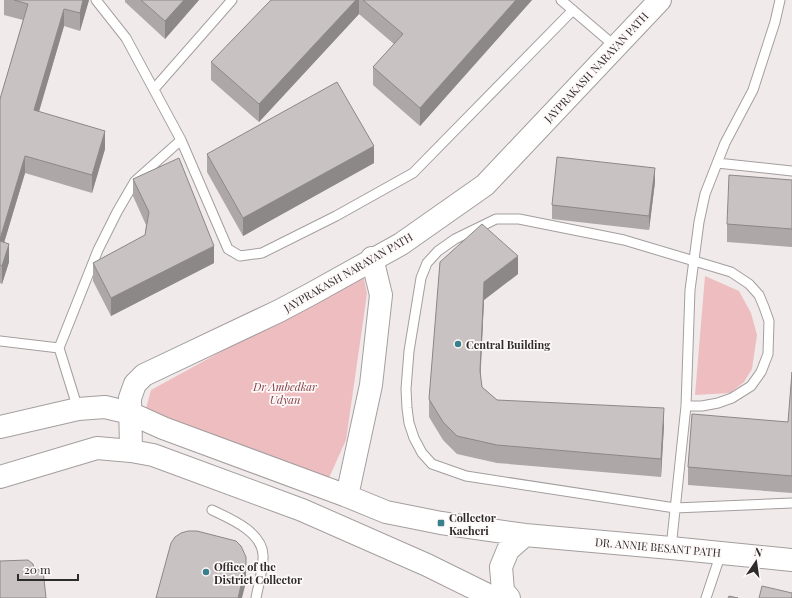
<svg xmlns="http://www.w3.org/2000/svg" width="792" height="598" viewBox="0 0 792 598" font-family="'Playfair Display',serif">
  <rect width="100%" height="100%" fill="#f1eaea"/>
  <path fill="#eebdbf" d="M 363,274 L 367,294 L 346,440 L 328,480 L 144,416 L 151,390 Z
    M 705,276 L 739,291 L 751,313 L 757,335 L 752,369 L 744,382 L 730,393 L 695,395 Z"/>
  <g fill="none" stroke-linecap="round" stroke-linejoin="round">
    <g stroke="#a49e9e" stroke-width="11">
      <path id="lane" d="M 96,0 L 126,38 L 181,140 L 228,249 L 240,256 L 262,253 L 336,216 L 413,173 L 573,10
        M 561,0 L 616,47
        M 154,89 L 232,0
        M 717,163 L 792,171
        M 0,341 L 59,348
        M 686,406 L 702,406 L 718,403 L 732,398 L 751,386 L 761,372 L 768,354 L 769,321 L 764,307 L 759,295 L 749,284 L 731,272 L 624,240 L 519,219 L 496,219 L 455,239 L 438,251 L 427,263 L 421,278 L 409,351 L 406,389 L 407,408 L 409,423 L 414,438 L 422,453 L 432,464 L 466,476 L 675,508 L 792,503
        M 78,409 L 59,348 L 98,250 L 117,212 L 135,181 L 181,140
        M 212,510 C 231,519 262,532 263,555 C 264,566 258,587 256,598
        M 671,548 L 686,406 L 690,290 L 699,222 L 705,194 L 725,143 L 753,90 L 775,22 L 780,0
        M 706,598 L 721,553"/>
    </g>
    <g stroke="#a49e9e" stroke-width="24">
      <path id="secondary" d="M 0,427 L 78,409 L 105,407 L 130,413 L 163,428 L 347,496 L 386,512 L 441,523 L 525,535 L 671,548 L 792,560
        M 131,451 L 130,398 L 135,384 L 144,375 L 279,311 L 311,294 L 401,244 L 485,185 L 660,0
        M 0,477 L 97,448 L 131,451 L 153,455 L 302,510 L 427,565 L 494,598
        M 347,496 L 371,385 L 381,295 L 372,258
        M 509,598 L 503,591 L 501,567 L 508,550 L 525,535"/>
    </g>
    <use href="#lane" stroke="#fff" stroke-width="9"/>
    <use href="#secondary" stroke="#fff" stroke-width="22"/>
  </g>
  <path fill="#ada7a8" d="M 4,0 L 89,0 L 80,31 L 64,26 L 39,112 L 105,149 L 92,193 L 25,173 L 4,243 L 9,262 L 2,284 L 0,283 L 0,99 L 23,20 L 4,15 Z
    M 125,0 L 199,0 L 165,39 L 125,2 Z
    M 271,0 L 532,0 L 420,126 L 373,85 L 373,67 L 394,44 L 359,14 L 259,122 L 211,80 L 211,62 Z
    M 207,154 L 374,163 L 243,236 L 207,172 Z
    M 133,179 L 214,263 L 111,316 L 93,281 L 93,263 L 145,235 L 146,225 L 133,196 Z
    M 792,180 L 792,247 L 727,242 L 727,224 Z
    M 655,182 L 649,230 L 552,219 L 552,205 Z
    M 440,262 L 518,274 L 484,300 L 480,375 L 482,387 L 497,400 L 664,425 L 661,477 L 497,463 L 457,454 L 443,440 L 429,417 L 429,399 Z
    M 792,372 L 792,493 L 688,485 L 688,467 L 788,422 Z"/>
  <path fill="#8d8888" d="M 83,0 L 89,0 L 80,31 L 80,13 Z
    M 184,0 L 199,0 L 165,39 L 165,21 Z
    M 356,0 L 359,0 L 359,14 L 259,122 L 259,104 Z
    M 516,0 L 532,0 L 420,126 L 420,108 Z
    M 64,9 L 64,26 L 34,128 L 34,110 Z
    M 105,131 L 105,149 L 92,193 L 92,175 Z
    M 374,146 L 374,163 L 243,236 L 243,218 Z
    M 25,156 L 25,173 L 0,256 L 0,239 Z
    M 655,168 L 655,182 L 649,230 L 649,216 Z
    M 9,244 L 9,262 L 2,284 L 2,266 Z
    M 214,246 L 214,263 L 111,316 L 111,298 Z
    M 518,256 L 518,274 L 484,300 L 480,388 L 480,371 L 484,282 Z
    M 664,408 L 664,425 L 661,477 L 661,459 Z
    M 246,564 L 246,582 L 242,598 L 238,598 Z"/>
  <path fill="#c9c2c3" stroke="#8d8888" d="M 14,0 L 83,0 L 80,13 L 64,9 L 34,110 L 105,131 L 92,175 L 25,156 L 0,239 L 0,99 L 28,4 Z
    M 141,0 L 184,0 L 165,21 Z
    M 271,0 L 356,0 L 259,104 L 211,62 Z
    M 363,0 L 516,0 L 420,108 L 373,67 L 403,34 Z
    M 337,82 L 374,146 L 243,218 L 207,154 Z
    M 557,157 L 655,168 L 649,216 L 552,205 Z
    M 179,158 L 214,246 L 111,298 L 93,263 L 145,235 L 149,212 L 133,179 Z
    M 729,175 L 792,180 L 792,229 L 727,224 Z
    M 482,224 L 518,256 L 484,282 L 480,371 L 482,387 L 497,400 L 664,408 L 661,459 L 497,445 L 457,436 L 443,422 L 429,399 L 440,262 Z
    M 0,241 L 9,244 L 2,266 L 0,265 Z
    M 792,372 L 792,476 L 688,467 L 692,414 L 788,422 Z
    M 188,531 L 197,531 L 236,541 L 241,546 L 246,557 L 246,564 L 238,598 L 156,598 L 171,543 L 175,537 L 181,533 Z
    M 28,560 L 33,564 L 34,569 L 43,570 L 46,598 L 0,598 L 0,561 Z
    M 762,586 L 792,593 L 792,598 L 759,598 Z
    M 729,596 L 738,598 L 728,598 Z"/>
  <g fill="#3a7f8c" stroke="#fef8f8" stroke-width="1.5">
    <circle cx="458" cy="344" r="4"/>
    <rect x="437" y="519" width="8" height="8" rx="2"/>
    <circle cx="206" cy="572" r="4"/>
  </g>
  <g text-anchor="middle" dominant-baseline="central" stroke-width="3.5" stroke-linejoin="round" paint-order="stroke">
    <g font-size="11" fill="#2d2b2b" stroke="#fef8f8">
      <text transform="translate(596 67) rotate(-47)">JAYPRAKASH NARAYAN PATH</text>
      <text transform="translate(348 272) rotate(-30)">JAYPRAKASH NARAYAN PATH</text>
      <text transform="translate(658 547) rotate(5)">DR. ANNIE BESANT PATH</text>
    </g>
    <g font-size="11" font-weight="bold" fill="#2d2b2b" stroke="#fef8f8" text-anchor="start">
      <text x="466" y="344">Central Building</text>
      <text x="449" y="517">Collector<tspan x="449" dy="13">Kacheri</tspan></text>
      <text x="214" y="566">Office of the<tspan x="214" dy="13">District Collector</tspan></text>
    </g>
    <g font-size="11" font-style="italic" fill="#7f3d43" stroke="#fef8f8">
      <text x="285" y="386">Dr Ambedkar<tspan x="285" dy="13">Udyan</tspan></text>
    </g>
  </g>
  <g transform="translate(756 562) rotate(13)" stroke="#fef8f8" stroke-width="3" paint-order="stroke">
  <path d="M0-3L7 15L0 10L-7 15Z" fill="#2d2b2b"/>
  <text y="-6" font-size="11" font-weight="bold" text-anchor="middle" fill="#2d2b2b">N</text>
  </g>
  <path d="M18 574v6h60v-6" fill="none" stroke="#2d2b2b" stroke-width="2"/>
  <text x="24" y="574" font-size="12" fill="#2d2b2b" stroke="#fef8f8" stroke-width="3" paint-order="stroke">20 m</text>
</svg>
